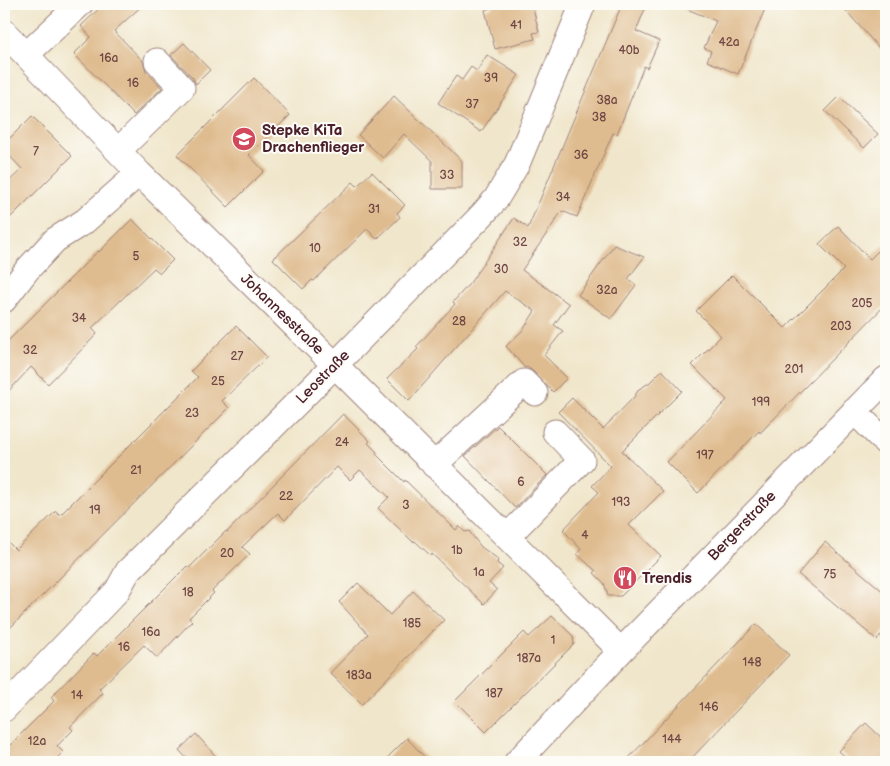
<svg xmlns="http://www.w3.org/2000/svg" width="890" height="766" viewBox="0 0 890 766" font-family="'Balsamiq Sans',sans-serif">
  <rect width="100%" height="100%" fill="#fdfcf7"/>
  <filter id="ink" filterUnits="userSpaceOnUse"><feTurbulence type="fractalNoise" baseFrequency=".02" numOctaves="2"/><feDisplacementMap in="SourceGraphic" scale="10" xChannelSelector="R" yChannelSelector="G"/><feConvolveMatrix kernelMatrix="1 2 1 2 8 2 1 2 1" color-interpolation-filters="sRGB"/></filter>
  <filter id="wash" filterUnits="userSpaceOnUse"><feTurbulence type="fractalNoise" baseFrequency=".0096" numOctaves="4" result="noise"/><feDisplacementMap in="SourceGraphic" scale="20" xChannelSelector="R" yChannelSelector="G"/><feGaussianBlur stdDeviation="1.12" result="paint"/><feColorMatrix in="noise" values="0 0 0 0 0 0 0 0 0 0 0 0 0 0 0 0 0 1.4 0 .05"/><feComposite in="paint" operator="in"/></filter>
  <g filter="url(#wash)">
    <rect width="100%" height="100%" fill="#f0e6cb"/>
    <g id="blocks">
      <path fill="#dfbc8f" d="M 104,4 L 144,4 L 114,31 L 143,61 L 146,71 L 162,88 L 134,115 L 74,54 L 91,37 L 81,26 Z
        M 492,4 L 532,4 L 539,32 L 533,33 L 535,39 L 495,49 L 485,10 L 493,7 Z
        M 622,4 L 647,4 L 636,31 L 659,41 L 647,68 L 644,66 L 617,134 L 613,133 L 577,217 L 562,211 L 522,270 L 569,304 L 554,325 L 563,331 L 544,355 L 567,378 L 553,392 L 534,372 L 527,367 L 525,368 L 506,346 L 523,330 L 535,311 L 505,291 L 409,401 L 387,379 L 418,349 L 416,347 L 455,304 L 453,302 L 470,283 L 514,218 L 528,228 Z
        M 675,4 L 767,4 L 738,74 L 707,61 L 711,51 L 704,48 L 716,21 Z
        M 840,4 L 886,4 L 886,56 Z
        M 184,43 L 210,70 L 196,84 L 193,78 L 171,55 Z
        M 487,55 L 519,75 L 481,132 L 438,103 L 456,76 L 462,80 L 471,67 L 477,71 Z
        M 254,78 L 290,115 L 249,155 L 264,171 L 228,207 L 177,155 Z
        M 394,96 L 462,161 L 462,189 L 432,189 L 432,161 L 404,134 L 383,158 L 358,135 Z
        M 839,97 L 878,134 L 864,148 L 825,111 Z
        M 32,116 L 72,156 L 4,224 L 4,186 L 22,169 L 4,150 L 4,144 Z
        M 372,172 L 405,205 L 397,213 L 400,217 L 377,239 L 367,229 L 314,281 L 312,280 L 303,289 L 273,259 L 353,182 L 357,186 Z
        M 132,219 L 173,260 L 160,273 L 154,268 L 92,328 L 97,334 L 48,384 L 31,367 L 4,396 L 4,345 L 98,251 L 99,252 Z
        M 838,226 L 870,259 L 886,243 L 886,304 L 760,433 L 759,431 L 698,493 L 667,462 L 727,400 L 692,365 L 721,336 L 696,311 L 732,275 L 785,328 L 844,269 L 819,244 Z
        M 614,245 L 644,257 L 628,279 L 636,285 L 611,319 L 578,295 Z
        M 236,326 L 267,357 L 222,401 L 229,408 L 4,634 L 4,538 L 16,550 L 56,511 L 60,515 L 198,377 L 191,371 Z
        M 662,370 L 682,391 L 622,451 L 663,491 L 629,525 L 661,556 L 621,596 L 608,596 L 604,583 L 594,573 L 596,571 L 577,554 L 581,549 L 563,530 L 599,492 L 592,486 L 611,466 L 558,412 L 572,398 L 603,429 L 634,397 L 639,389 L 649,383 Z
        M 343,414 L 370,441 L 368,443 L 377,452 L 376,454 L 404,482 L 405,480 L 456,530 L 459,526 L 465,532 L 469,531 L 481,547 L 498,559 L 497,563 L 503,568 L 489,583 L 497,590 L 484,604 L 432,554 L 431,556 L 415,541 L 413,542 L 378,508 L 389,497 L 360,470 L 350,480 L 337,467 L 285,520 L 278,513 L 242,547 L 250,554 L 212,591 L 214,593 L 189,618 L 192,621 L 157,658 L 144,645 L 99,689 L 103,693 L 70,727 L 73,730 L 57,746 L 63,752 L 53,762 L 4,762 L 4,751 L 54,701 L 51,697 L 94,653 L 97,656 L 187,566 L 189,568 L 226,531 L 227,532 Z
        M 498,426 L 547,475 L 515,508 L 465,456 Z
        M 825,542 L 886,594 L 886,629 L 877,640 L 798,574 Z
        M 358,583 L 390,615 L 413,591 L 444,620 L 362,704 L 330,673 L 368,634 L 339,602 Z
        M 552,616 L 573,636 L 574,644 L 486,732 L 455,701 L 524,632 L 529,637 Z
        M 756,624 L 789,655 L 688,762 L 625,762 Z
        M 866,723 L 886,742 L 886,762 L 851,762 L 839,751 Z
        M 196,734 L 221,762 L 190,762 L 179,750 Z
        M 407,738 L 429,762 L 383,762 Z"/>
    </g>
  </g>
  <g filter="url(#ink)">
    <use href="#blocks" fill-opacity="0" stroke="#9d827b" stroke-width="1"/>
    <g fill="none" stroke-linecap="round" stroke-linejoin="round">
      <g stroke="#9d827b" stroke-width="27">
        <path id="minor" d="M 4,32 L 139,173 L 335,365 L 563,593
          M 26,55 L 80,4
          M 118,151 L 182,88 L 157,61
          M 4,300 L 27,270 L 55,240 L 85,221 L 139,173
          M 854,411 L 886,443
          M 434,465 L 524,382 L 535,393
          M 507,537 L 582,460 L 555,432
          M 569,599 L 621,651
          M 4,709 L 117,591 L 128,571 L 335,365 L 482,215 L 496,199 L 517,164 L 583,4
          M 517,762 L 621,651 L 886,379"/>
      </g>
      <use href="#minor" stroke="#fff" stroke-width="25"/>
    </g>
  </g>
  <defs>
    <g id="school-disc" transform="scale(1.25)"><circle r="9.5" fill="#d1495b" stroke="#fdfcf7"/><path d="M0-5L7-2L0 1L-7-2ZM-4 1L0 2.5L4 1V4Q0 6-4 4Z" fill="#fff"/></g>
    <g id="restaurant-disc" transform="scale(1.25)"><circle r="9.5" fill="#d1495b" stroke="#fdfcf7"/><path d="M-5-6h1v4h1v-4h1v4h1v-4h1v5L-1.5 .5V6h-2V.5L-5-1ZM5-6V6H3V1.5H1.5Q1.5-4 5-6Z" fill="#fff"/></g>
  </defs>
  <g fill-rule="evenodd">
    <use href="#school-disc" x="244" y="139"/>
    <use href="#restaurant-disc" x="625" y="578"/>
  </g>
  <g text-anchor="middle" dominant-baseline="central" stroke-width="4" stroke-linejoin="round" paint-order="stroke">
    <g font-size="12" fill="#6f4644">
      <text x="516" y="25">41</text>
      <text x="729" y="42">42a</text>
      <text x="629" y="50">40b</text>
      <text x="109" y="58">16a</text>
      <text x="491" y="78">39</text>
      <text x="133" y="83">16</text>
      <text x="607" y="100">38a</text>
      <text x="472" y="104">37</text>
      <text x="599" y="117">38</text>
      <text x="36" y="151">7</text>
      <text x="581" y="155">36</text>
      <text x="447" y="175">33</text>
      <text x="563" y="197">34</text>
      <text x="374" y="209">31</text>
      <text x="520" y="242">32</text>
      <text x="315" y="248">10</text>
      <text x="136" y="256">5</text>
      <text x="501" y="269">30</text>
      <text x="607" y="290">32a</text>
      <text x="862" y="303">205</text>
      <text x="79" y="318">34</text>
      <text x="459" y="321">28</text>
      <text x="841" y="326">203</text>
      <text x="30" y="350">32</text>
      <text x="237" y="356">27</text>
      <text x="794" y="369">201</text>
      <text x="218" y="381">25</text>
      <text x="761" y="402">199</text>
      <text x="192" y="413">23</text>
      <text x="342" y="442">24</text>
      <text x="705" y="455">197</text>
      <text x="136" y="470">21</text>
      <text x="521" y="482">6</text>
      <text x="286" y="496">22</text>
      <text x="621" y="502">193</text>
      <text x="406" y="505">3</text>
      <text x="95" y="510">19</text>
      <text x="585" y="535">4</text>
      <text x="457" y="550">1b</text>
      <text x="227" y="553">20</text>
      <text x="479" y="572">1a</text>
      <text x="830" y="574">75</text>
      <text x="188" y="592">18</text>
      <text x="412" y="623">185</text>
      <text x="151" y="632">16a</text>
      <text x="553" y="640">1</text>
      <text x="124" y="647">16</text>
      <text x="529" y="658">187a</text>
      <text x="752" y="662">148</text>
      <text x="359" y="675">183a</text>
      <text x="494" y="693">187</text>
      <text x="77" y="695">14</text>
      <text x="709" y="707">146</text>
      <text x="672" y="739">144</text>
      <text x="37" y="741">12a</text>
    </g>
    <g font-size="15" font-weight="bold" fill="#4a1f2b" stroke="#fdfcf7" text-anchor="start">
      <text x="262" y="130">Stepke KiTa<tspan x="262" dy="17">Drachenflieger</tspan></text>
      <text x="642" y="578">Trendis</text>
    </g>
    <g font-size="15" fill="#4a1f2b" stroke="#fdfcf7">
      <text transform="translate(282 314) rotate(44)">Johannesstraße</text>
      <text transform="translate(323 377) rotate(-45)">Leostraße</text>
      <text transform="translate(742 526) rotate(-46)">Bergerstraße</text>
    </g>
  </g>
  <rect width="890" height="766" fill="none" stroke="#fdfcf7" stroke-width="20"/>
</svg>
